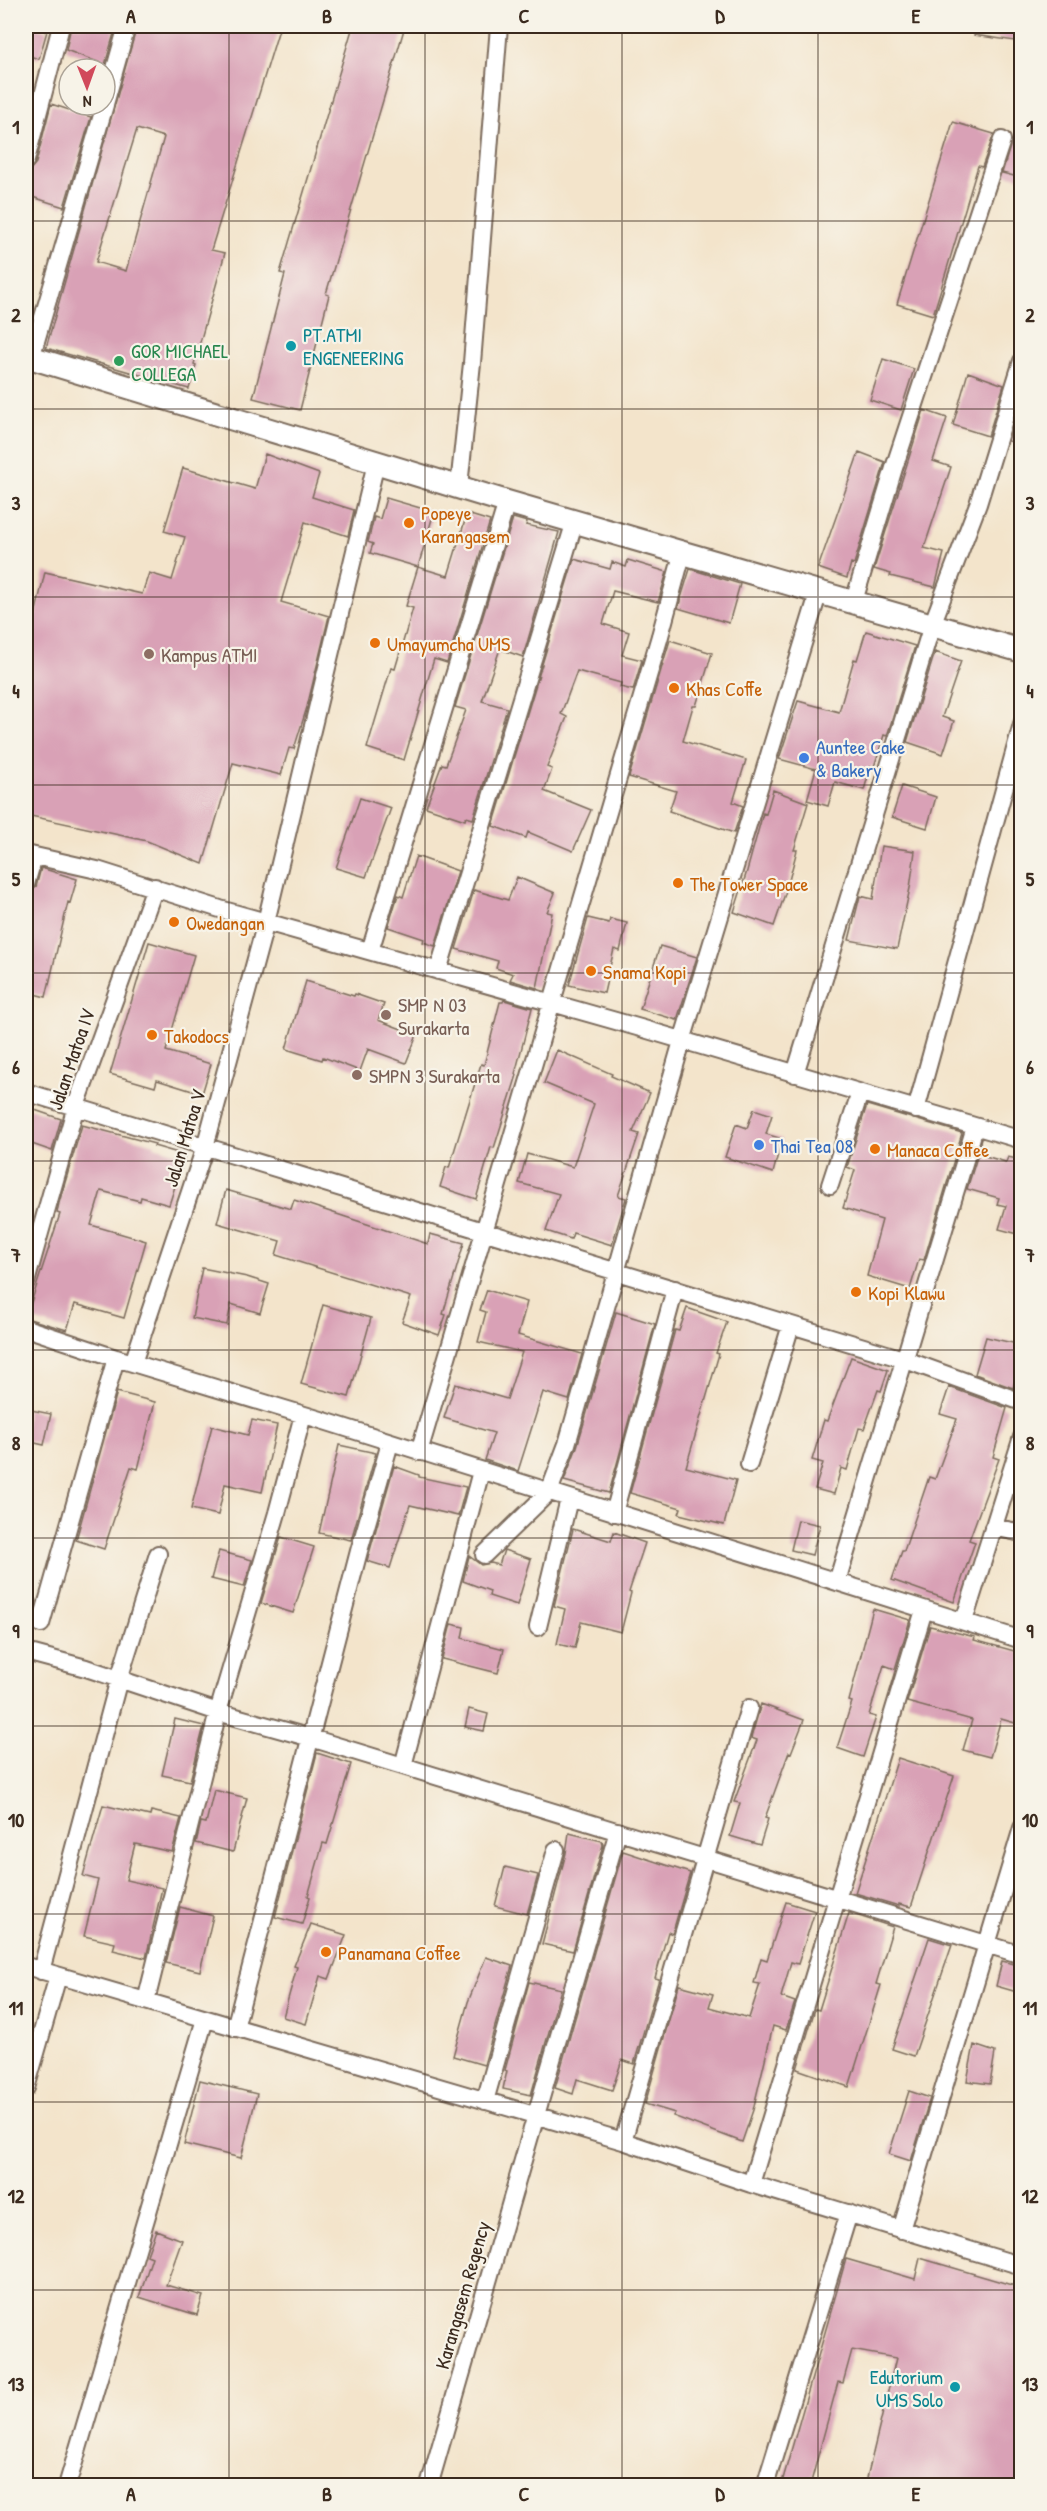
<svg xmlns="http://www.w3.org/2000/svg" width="1047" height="2511" font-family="'Patrick Hand',sans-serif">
<rect width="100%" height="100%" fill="#f7f3e8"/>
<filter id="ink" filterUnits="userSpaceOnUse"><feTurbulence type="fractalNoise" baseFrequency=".0167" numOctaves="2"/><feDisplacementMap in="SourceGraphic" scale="12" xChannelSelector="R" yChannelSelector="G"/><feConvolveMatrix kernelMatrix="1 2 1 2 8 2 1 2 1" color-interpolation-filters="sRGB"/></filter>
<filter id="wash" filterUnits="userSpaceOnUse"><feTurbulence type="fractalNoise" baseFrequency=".008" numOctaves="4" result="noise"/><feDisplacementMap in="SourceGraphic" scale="24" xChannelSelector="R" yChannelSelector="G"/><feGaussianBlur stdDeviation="1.35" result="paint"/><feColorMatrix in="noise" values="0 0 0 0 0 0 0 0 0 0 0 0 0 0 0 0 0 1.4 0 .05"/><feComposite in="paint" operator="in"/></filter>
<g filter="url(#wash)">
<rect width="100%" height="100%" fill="#f3e4cb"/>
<g id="blocks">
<path fill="#d9a1b6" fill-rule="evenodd" d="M26,26L47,31L39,59L26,55Z
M71,26H103L115,30L105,65L66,50Z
M137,26H280L211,250L225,253L194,364L196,365L189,389L46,348ZM137,129L164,137L126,271L96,262Z
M353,26H405L326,294L329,295L300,410L253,398L285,274L280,273Z
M975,26H1022V42L974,35Z
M51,104L91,117L64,207L26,195V183L30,170L36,163Z
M953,122L994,134L982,167L978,166L933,315L897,304Z
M1012,140L1022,142V178L1002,173Z
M883,359L914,369L901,410L870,400Z
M968,372L1004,385L988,436L953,425Z
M1022,398V444L1008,441Z
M924,410L947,418L933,461L951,467L924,548L944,553L935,587L890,576L891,574L874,569Z
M859,452L885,462L854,564L851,563L847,578L818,568Z
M265,454L319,474L312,497L354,510L348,536L305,522L281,602L329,616L307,707L294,749L289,748L281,775L233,763L203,864L147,841L26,815V642L29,627L32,628L45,572L142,594L149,573L172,580L185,537L164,531L183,468L255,489Z
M386,498L434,512L418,567L370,553L373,544L368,542L374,517L380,519Z
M467,514L490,521L447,663L434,659L404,760L367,748L391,668L395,669L413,608L406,606L418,567L448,576Z
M513,518L527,522L526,525L559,532L523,657L500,649L482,701L507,708L473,819L466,817L465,820L426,807L442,764L446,765L466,710L455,707Z
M574,559L610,569L612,562L626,567L628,560L667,572L658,602L613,591L603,624L629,632L622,655L642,660L633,690L620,687L621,683L577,671L561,714L567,717L547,767L552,769L544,791L591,810L573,851L528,832L526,838L493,826Z
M690,569L740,584L729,623L678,608Z
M866,631L915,646L887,736L884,735L874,767L871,766L864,790L835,782L828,806L807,800L816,769L779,759L798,701L839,712L854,659L857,660Z
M670,640L712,653L696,706H693L683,741L746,760L733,802L743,806L734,833L669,811L676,791L629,777Z
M935,652L961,661L942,717L954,721L943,754L907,742Z
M902,786L936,797L927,828L892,817Z
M773,790L808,803L794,850H797L787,888L774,926L734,912L747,871L763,813L766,814Z
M360,798L391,808L366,877L336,868Z
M881,846L915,851L910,888L897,949L849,940L860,896L873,899Z
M416,856L458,871L435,946L423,942L424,939L388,927L398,895L403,897Z
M41,868L77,879L70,903L68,902L46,997L26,992V909L29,894L36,887Z
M517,877L555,893L547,912L552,913L537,988L510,980L513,974L496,968L498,961L456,949L474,890L508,900Z
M588,918L609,923L610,919L627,923L620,951L614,949L604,993L569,985Z
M149,942L194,955L166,1051L211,1064L202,1094L157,1080L155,1087L110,1074Z
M660,946L697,957L677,1020L640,1009Z
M306,981L354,996L355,994L384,1004L378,1020L417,1035L406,1063L368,1049L360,1071L323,1057L322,1060L286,1049Z
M504,1000L532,1008L515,1074L517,1075L494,1148L491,1147L476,1199L440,1187L446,1167L449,1168L481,1064L484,1065L500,1002H503Z
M557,1050L612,1074L611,1076L650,1093L633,1132L639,1134L618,1196L626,1198L612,1245L573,1233L571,1239L546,1231L559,1194L519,1183L527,1154L573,1167L594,1104L544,1083Z
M867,1105L962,1133L924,1260L919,1259L910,1289L867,1276L882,1220L843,1208L855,1170L847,1167Z
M26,1107L61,1119L52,1151L26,1142Z
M754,1109L772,1115L766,1134L782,1139L773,1173L725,1157L736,1124L747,1128Z
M82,1125L155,1144L154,1146L185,1155L169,1205L141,1197L140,1201L101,1191L91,1225L146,1241L124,1318L75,1304L67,1330L26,1318L60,1214L57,1213L59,1203Z
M978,1154L1006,1162L1008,1157L1022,1160V1235L999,1229L1006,1206L997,1204L999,1198L967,1189Z
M226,1190L291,1209L294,1200L428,1244L430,1234L464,1243L443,1314L446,1315L439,1335L402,1322L411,1297L276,1255L280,1241L217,1223Z
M202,1268L247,1277L269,1284L260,1313L231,1304L227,1325L192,1318Z
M487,1290L527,1302L518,1335L582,1354L569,1400L543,1392L518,1471L485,1460L494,1433L444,1418L455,1384L507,1399L522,1352L478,1342L486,1312L480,1310Z
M323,1305L371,1318L349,1397L301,1384Z
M687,1308L727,1322L716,1353L719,1354L686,1467L736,1480L724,1525L679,1514L681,1508L630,1493L675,1330L679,1331Z
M616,1312L655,1324L609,1493L564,1481L577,1447Z
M986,1337L1022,1345V1380L1016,1378L1013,1388L975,1374Z
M851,1357L888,1370L881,1391L878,1390L864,1429L859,1428L847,1470L841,1468L834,1494L815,1489L823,1463L812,1460L824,1420L827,1421Z
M949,1387L1007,1408L993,1457L999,1459L969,1540L975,1542L954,1602L892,1580L902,1551H904L929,1477L935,1479L957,1419L940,1414Z
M117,1392L155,1402L138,1469L131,1467L104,1549L76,1540Z
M26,1409L51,1414L44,1445L26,1441Z
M252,1420L277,1425L262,1492L225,1484L218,1515L191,1509L212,1426L248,1435Z
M339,1445L376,1453L351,1540L319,1533Z
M394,1466L419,1475V1477L466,1487L458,1516L410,1505L390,1568L367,1561Z
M798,1520L820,1525L812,1555L791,1550Z
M573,1529L611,1541L614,1532L645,1543L629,1592L631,1593L621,1632L581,1622L575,1648L557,1644L565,1609L554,1606Z
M281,1537L314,1547L293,1613L261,1603Z
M504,1550L531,1559L517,1605L489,1596L490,1591L463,1581L469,1556L481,1565L491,1563L499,1565Z
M219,1551L252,1560L244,1587L211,1579Z
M873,1609L910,1620L895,1669L884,1665L869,1715L876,1717L863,1757L837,1748L852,1702L849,1701Z
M451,1624L464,1627L462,1638L504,1649L498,1673L442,1659Z
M930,1626L975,1637L974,1640L1022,1653V1725L1001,1719L990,1757L963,1750L972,1720L907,1702Z
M761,1704L804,1720L791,1753L789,1752L765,1818L768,1819L760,1845L730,1836L740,1803L734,1802L757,1740L751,1738Z
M469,1709L488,1714L484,1731L465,1727Z
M175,1719L204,1726L190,1781L162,1775Z
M317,1753L351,1764L327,1844L323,1843L308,1896L310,1897L302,1924L275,1917Z
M898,1758L954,1776L911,1907L899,1904V1906L855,1893Z
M214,1790L247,1798L233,1852L196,1843L201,1822L206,1823Z
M103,1805L150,1816L151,1811L181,1818L172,1852L135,1844L126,1880L162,1888L146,1958L113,1950L115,1943L84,1936L98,1880L83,1876Z
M569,1833L602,1841L603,1845L573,1951L542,1944L566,1853Z
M623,1851L690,1873L674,1928L672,1934L668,1932L655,1978L659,1979L634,2064L622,2060L612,2090L577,2079L573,2094L555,2088Z
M505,1867L538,1875L527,1914L495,1906Z
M786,1902L815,1911L798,1964L791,1962L781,1997L795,2002L786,2030L773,2026L753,2110L742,2142L673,2116L675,2113L645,2104L679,1985L713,1994L709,2007L749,2018L760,1984L754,1983L761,1958L767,1960Z
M180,1907L213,1916L200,1971L166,1963Z
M849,1913L893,1927L876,1984L881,1985L849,2087L797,2069L815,2009L819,2010Z
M311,1924L346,1935L329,1979L320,1976L306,2024L283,2017L297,1967L294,1966Z
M929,1938L952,1945L914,2056L892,2049Z
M486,1957L512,1966L484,2065L453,2056L468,2002Z
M1002,1961L1022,1966L1017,1992L996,1986Z
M529,1982L561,1989L531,2095L503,2089L507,2071L505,2070Z
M974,2045L995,2052L990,2084L967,2081Z
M200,2080L257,2094L241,2158L184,2144Z
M909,2091L930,2098L911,2161L889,2154Z
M156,2230L182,2240L166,2285L203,2296L197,2315L139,2297L152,2257L147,2255Z
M920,2258L1022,2288V2486H865L896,2358L852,2350L843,2383L838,2382L810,2486H781L846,2259L915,2279Z"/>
</g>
</g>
<g filter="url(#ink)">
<use href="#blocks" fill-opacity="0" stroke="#7b6b5b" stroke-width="1.5"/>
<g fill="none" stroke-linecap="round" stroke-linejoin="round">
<defs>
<path id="street" d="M105,104L127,26
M26,160L61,26
M31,358L105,105
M459,486L472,363L499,26
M854,601L894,468L1002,140
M26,854L97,870L220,909L644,1029L1022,1140
M26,884L34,856
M370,951L507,502
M438,971L575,521
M795,1074L932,625L978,504L1022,361
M26,1092L903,1359L1022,1402
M916,1110L1022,724
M830,1185L860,1093
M26,1282L76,1106L155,887
M26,1328L116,1358L321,1420L1022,1640
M133,1363L205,1147L266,922L376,463
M419,1452L660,636L683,551
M749,1464L791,1325
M614,1513L675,1289
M993,1527L1022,1533
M484,1555L549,1492L567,1444L682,1041L819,591
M837,1582L975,1127
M964,1621L1022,1437
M41,1624L116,1358
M538,1627L569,1499
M26,1652L86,1668L218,1712L311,1738L1022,1955
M403,1766L481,1471
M26,1966L623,2141L751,2184L1022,2266
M41,1971L119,1679L158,1554
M146,2001L218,1712L277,1513L303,1415
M235,2028L359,1551L390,1443
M26,2088L58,1976
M485,2101L556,1850
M623,2141L749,1708
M751,2184L924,1610
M901,2230L1022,1828
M67,2486L205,2019
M429,2486L618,1831
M765,2486L849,2213"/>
<path id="secondary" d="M26,356L507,502L1022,651"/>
</defs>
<use href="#street" stroke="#7b6b5b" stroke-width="20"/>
<use href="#secondary" stroke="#7b6b5b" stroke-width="26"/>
<use href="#street" stroke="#fff" stroke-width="16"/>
<use href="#secondary" stroke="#fff" stroke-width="22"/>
</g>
</g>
<path fill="none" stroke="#3b2a1e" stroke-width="1.5" stroke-opacity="0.55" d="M229,26V2486M425,26V2486M622,26V2486M818,26V2486M26,221H1022M26,409H1022M26,597H1022M26,785H1022M26,973H1022M26,1161H1022M26,1350H1022M26,1538H1022M26,1726H1022M26,1914H1022M26,2102H1022M26,2290H1022"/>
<g fill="#0f9aa8" stroke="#f7f3e8" stroke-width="2">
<circle cx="291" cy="346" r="6"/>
<circle cx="955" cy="2387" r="6"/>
</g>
<circle fill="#2e9e5b" stroke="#f7f3e8" stroke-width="2" cx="119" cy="361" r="6"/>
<g fill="#e8710a" stroke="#f7f3e8" stroke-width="2">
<circle cx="409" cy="523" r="6"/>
<circle cx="375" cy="643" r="6"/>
<circle cx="674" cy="688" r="6"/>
<circle cx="678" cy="883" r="6"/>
<circle cx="174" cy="922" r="6"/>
<circle cx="591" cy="971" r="6"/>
<circle cx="152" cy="1035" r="6"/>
<circle cx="875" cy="1149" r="6"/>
<circle cx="856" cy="1292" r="6"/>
<circle cx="326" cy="1952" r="6"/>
</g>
<g fill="#8d6e63" stroke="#f7f3e8" stroke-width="2">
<circle cx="149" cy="654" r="6"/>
<circle cx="386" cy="1015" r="6"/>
<circle cx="357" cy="1075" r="6"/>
</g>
<g fill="#3f7fe0" stroke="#f7f3e8" stroke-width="2">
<circle cx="804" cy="758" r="6"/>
<circle cx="759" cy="1145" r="6"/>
</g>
<g text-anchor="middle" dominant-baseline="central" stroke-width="4.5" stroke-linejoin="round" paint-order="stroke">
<g font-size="20" fill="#0d838f" stroke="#f7f3e8" text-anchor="start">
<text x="303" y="334">PT.ATMI<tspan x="303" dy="23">ENGENEERING</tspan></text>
<text x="943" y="2376" text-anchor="end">Edutorium<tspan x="943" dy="23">UMS Solo</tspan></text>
</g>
<g font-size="20" fill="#27864d" stroke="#f7f3e8" text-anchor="start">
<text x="131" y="350">GOR MICHAEL<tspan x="131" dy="23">COLLEGA</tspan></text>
</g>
<g font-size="20" fill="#c56008" stroke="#f7f3e8" text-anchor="start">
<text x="421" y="512">Popeye<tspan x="421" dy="23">Karangasem</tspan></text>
<text x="387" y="643">Umayumcha UMS</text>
<text x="686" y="688">Khas Coffe</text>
<text x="690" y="883">The Tower Space</text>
<text x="186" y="922">Owedangan</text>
<text x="603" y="971">Snama Kopi</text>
<text x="164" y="1035">Takodocs</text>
<text x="887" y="1149">Manaca Coffee</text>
<text x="868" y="1292">Kopi Klawu</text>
<text x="338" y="1952">Panamana Coffee</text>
</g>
<g font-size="20" fill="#785e54" stroke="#f7f3e8" text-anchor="start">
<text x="161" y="654">Kampus ATMI</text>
<text x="398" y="1004">SMP N 03<tspan x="398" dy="23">Surakarta</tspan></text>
<text x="369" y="1075">SMPN 3 Surakarta</text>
</g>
<g font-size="20" fill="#366cbe" stroke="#f7f3e8" text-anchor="start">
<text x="816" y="746">Auntee Cake<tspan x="816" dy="23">&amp; Bakery</tspan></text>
<text x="771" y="1145">Thai Tea 08</text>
</g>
<g font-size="20" fill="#3b2a1e" stroke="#f7f3e8">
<text transform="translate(71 1059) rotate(-71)">Jalan Matoa IV</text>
<text transform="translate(184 1138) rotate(-73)">Jalan Matoa V</text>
<text transform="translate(462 2295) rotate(-74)">Karangasem Regency</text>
</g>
</g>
<rect width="1047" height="2511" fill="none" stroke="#f7f3e8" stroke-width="66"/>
<g transform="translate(87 87) rotate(179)"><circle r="28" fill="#f7f3e8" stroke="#aca397" stroke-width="1.5"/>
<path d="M0-4.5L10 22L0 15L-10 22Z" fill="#d1495b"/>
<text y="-9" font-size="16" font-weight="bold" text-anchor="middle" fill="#3b2a1e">N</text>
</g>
<rect x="33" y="33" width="981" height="2445" fill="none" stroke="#3b2a1e" stroke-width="2"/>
<g font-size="20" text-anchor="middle" font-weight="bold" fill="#3b2a1e">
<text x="131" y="23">A</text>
<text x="327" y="23">B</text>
<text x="524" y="23">C</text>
<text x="720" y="23">D</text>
<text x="916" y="23">E</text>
<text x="16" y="134">1</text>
<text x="1030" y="134">1</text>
<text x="16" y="322">2</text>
<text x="1030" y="322">2</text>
<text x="16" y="510">3</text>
<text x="1030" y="510">3</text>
<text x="16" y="698">4</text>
<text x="1030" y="698">4</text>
<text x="16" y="886">5</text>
<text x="1030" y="886">5</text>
<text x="16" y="1074">6</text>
<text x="1030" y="1074">6</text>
<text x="16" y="1262">7</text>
<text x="1030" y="1262">7</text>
<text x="16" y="1450">8</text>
<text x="1030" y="1450">8</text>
<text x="16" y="1638">9</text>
<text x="1030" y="1638">9</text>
<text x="16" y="1827">10</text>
<text x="1030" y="1827">10</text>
<text x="16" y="2015">11</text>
<text x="1030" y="2015">11</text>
<text x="16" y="2203">12</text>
<text x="1030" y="2203">12</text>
<text x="16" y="2391">13</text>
<text x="1030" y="2391">13</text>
<text x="131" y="2501">A</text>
<text x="327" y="2501">B</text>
<text x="524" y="2501">C</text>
<text x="720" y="2501">D</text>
<text x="916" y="2501">E</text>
</g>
</svg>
